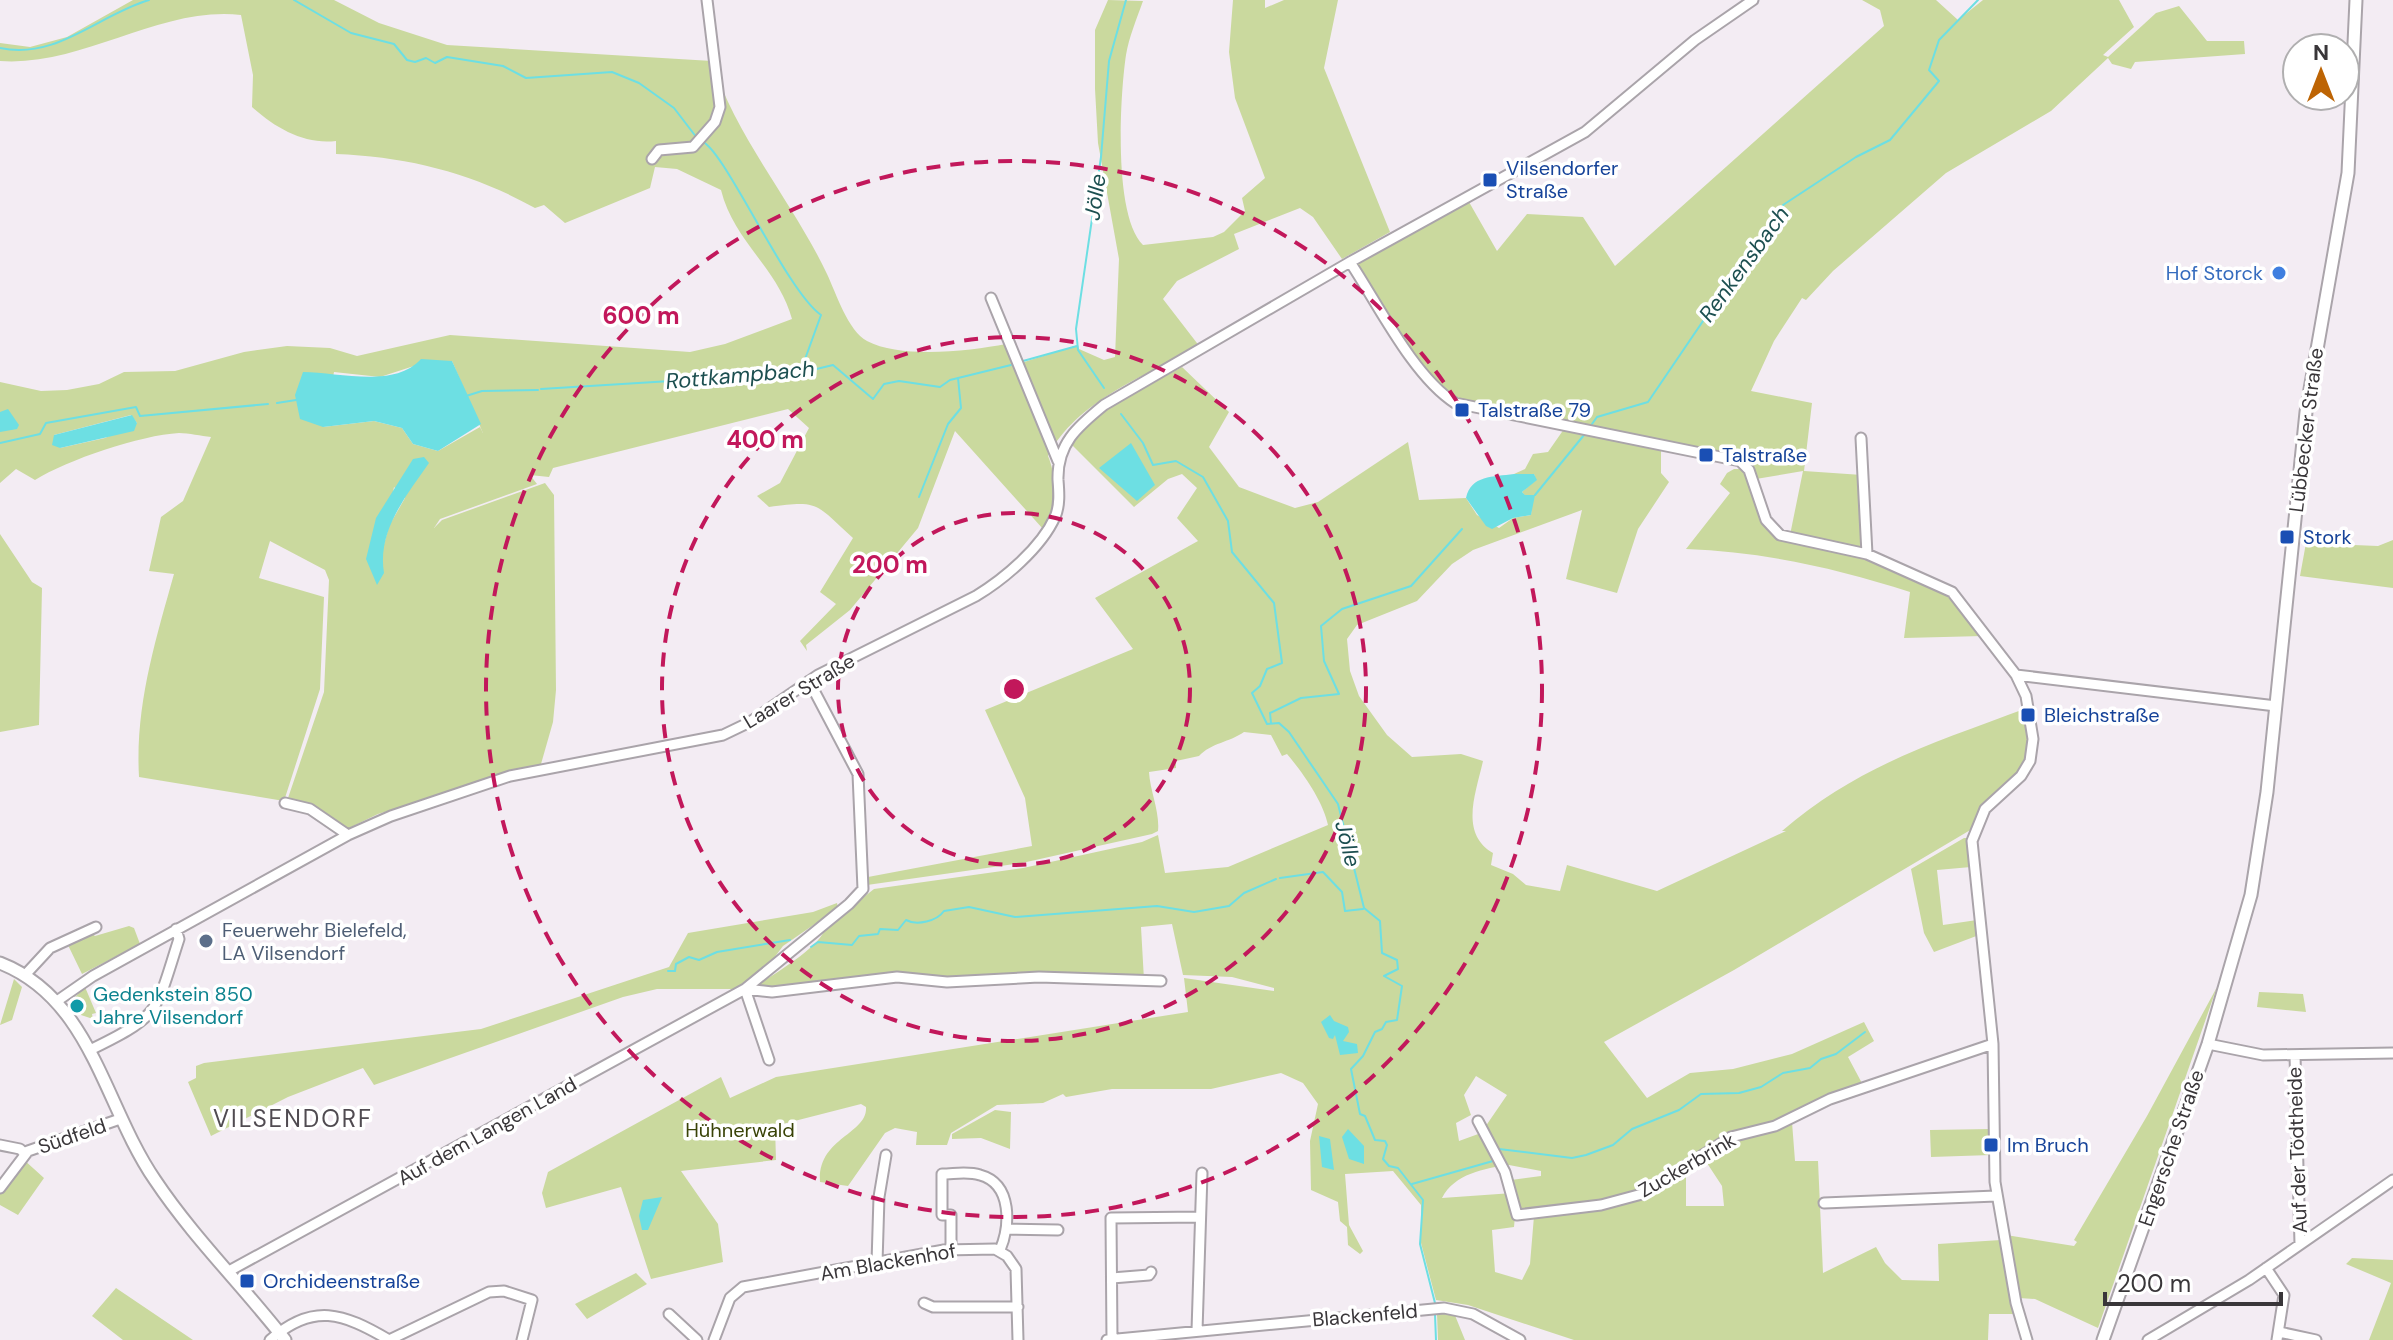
<svg xmlns="http://www.w3.org/2000/svg" width="2393" height="1340" font-family="'DM Sans',sans-serif">
<rect width="100%" height="100%" fill="#f3ecf3"/>
<path fill="#cad99e" fill-rule="evenodd" d="M133,0H334L379,23L447,45L712,61C735,136 793,202 827,274C836,293 848,331 867,341C901,359 970,351 1006,344L1021,363L1078,345L1079,349L1104,360L1115,357L1119,259L1098,143L1095,89V30L1108,0L1143,1C1137,18 1129,37 1126,55C1120,95 1113,216 1143,245L1213,237L1224,232L1245,211L1242,198L1265,178L1235,98L1229,52L1233,0H1265V8L1284,0H1338L1324,68L1390,232L1342,259L1313,217L1300,208L1234,234L1239,249L1177,281L1163,299L1200,347C1148,374 1076,401 1048,456C1057,477 1057,509 1043,529L955,431L918,528L850,610L806,645L807,651L800,641L836,604L820,592L853,538C815,504 821,500 769,507L757,496L780,483L809,428L788,409L553,468L549,477L530,475L537,484L440,519L434,528L442,520L545,483L554,495L556,690L553,722L541,764L378,814L347,829L311,807L287,801L324,692L329,580L325,570L270,541L259,578L324,597L320,689L284,801L139,777C135,706 155,642 174,574L149,571L161,517L183,501L211,437C201,436 189,433 179,433C141,435 67,460 35,480L16,469L0,483V382L41,391L67,390L99,384L124,372L175,371L244,352L287,346L330,348L357,356L450,335L690,352L725,344L792,319C778,268 734,242 721,190L677,169L655,167L650,188L565,223L544,205L535,208C472,173 409,157 336,154V141C305,145 275,128 252,107L253,75L241,15C159,6 83,67 0,61V43L30,47L67,37ZM452,361L483,433L480,427L438,451L413,444L402,428L374,421L323,427L334,372L380,377L414,366ZM131,415L137,423L105,438L60,448L54,435ZM394,487L405,498L389,526L381,555Z
M1862,0H1936L1958,20L1983,0H2119L2134,27L2103,55L2108,57L2156,13L2179,6L2207,41H2244L2245,54L2135,62L2131,69L2112,64L2108,58L2051,111L1946,173L1833,271L1806,300L1802,298L1774,341L1751,391L1812,403L1804,471L1862,475V548L1790,535L1803,471L1756,479L1746,453L1740,456C1690,447 1471,415 1443,389C1407,357 1382,305 1356,265L1469,202L1497,251L1527,214L1583,217L1615,266L1884,26L1880,10Z
M1182,367L1229,412L1209,447L1239,487L1295,508L1318,502L1408,442L1419,500L1466,498L1477,515L1499,528L1513,518L1531,515L1532,504L1522,492L1536,480L1534,474H1514L1525,469L1533,454L1548,452L1564,429L1661,448V473L1669,482L1638,529L1617,593L1566,579L1582,510L1473,550L1452,564L1417,601L1357,625L1347,639L1350,671L1359,696L1387,735L1412,757L1461,754L1483,761C1476,793 1459,833 1493,853L1491,865L1513,874L1526,885L1560,891L1567,865L1657,891L1786,831H1782C1859,765 1934,743 2027,708C2028,720 2032,734 2030,746C2024,783 1983,795 1972,829L1734,970L1604,1042L1647,1098L1690,1073L1733,1069L1792,1054L1864,1022L1874,1041L1848,1057L1864,1087L1792,1122L1795,1161H1818L1823,1273L1876,1247L1885,1263L1902,1280L1939,1281L1938,1244L2001,1240L2015,1314H1989L1988,1340H1574L1468,1305L1436,1300L1421,1243V1205L1393,1171L1345,1174L1349,1225L1363,1251L1360,1254L1348,1245L1347,1227L1340,1221L1338,1202L1311,1190L1310,1141L1318,1104L1303,1083L1281,1073L1211,1089H1112L1066,1097L1063,1094L1043,1103L997,1105L951,1133L947,1145H916L917,1132L895,1128L885,1133L848,1186L820,1182C817,1138 868,1134 866,1107L861,1104L775,1126L776,1160L681,1171L718,1224L723,1262L651,1279L621,1187L546,1208L542,1193L548,1172L721,1077L730,1098L776,1077L1188,1012L1184,978L1274,991V988L1232,977L1183,975L1172,924L1141,927L1144,980L963,981L897,976L754,988C773,974 820,948 826,927L874,889L1023,868L1142,842L1158,835L1165,873L1228,867L1328,825C1323,801 1303,773 1287,754L1282,756L1271,735L1244,732C1230,742 1211,743 1199,756L1176,761V768L1149,772C1150,791 1160,812 1158,831L1152,834L1022,863L867,885L868,877L1032,846L1025,798L985,710L1133,649L1095,598L1198,541L1177,518L1197,488L1182,474L1168,479L1134,507L1069,442L1099,413ZM1476,1076L1507,1095L1481,1133L1459,1141L1456,1123L1471,1115L1464,1095ZM1703,1157L1722,1186L1724,1206H1686V1168ZM1509,1165L1541,1171V1176L1511,1180L1513,1193L1442,1198C1454,1174 1485,1168 1509,1165ZM1515,1216H1534L1530,1264L1522,1280L1495,1272L1492,1230L1514,1227Z
M1734,469H1743L1774,534L1790,542L1870,560L1933,585L1950,596L1983,636L1904,638L1910,592C1836,568 1764,552 1686,549L1730,493L1720,484L1727,473Z
M0,534L32,582L42,588L39,725L0,732Z
M2393,540V588L2300,576L2306,543L2378,546Z
M1964,838H1969L1971,867L1937,870L1943,925L1977,920L1979,935L1934,952L1924,933L1911,869Z
M837,903L838,908L783,946L768,966L741,989H657L623,997L374,1085L363,1068L288,1097L211,1136L188,1082L196,1078V1066L204,1063L481,1029L669,967L688,933L813,912Z
M129,926L134,928L140,944L82,974L67,943L89,931L95,936Z
M14,979L22,987L12,1020L0,1025Z
M85,987L96,1013L92,1014L93,1019L78,1014L71,1007L73,999Z
M2217,987L2098,1328L2035,1299L2019,1298L2006,1235L2074,1246L2077,1242L2074,1240L2147,1116Z
M2259,992L2303,994L2306,1012L2257,1007Z
M995,1110L1011,1112L1010,1149L981,1138L952,1139V1134Z
M1991,1129V1155L1931,1157L1930,1130Z
M23,1159L44,1178L18,1215L0,1205V1193Z
M2352,1258L2393,1260V1340H2369L2391,1283L2346,1264Z
M636,1273L647,1284L587,1319L575,1304Z
M116,1288L193,1340H123L92,1316Z
M1454,1313L1465,1340H1438L1437,1314Z"/>
<path fill="#6ddfe3" d="M421,359L452,361L481,424L438,451L413,444L402,428L374,421L323,427L300,419L295,395L303,372C338,372 394,389 421,359Z
M8,409L19,425L17,429L0,432V412Z
M132,415L137,423L134,431L60,448L52,445L54,435Z
M1131,443L1155,485L1137,501L1099,468Z
M424,457L429,463C406,496 377,531 384,573L377,585L366,559L376,518L413,459Z
M1514,474H1534L1537,480L1522,492L1525,495H1535L1531,515L1513,518L1492,529L1486,526L1466,498C1471,475 1493,477 1514,474Z
M1330,1015L1334,1021L1348,1027L1349,1032L1343,1041L1357,1044L1358,1053L1340,1055L1335,1035L1333,1039L1329,1038L1321,1022Z
M1348,1129L1364,1146V1164L1349,1159L1342,1137Z
M1319,1136L1330,1139L1334,1170L1322,1167Z
M662,1197L648,1230H642L639,1216L643,1200Z"/>
<g fill="none" stroke-linecap="round" stroke-linejoin="round">
<path stroke="#6ddfe3" stroke-width="2" d="M294,0L351,33L394,44L407,60L415,62L426,58L435,63L447,57L503,66L526,78L612,72L639,83L674,108L697,138
M0,48C57,60 98,15 149,0
M701,141C723,146 786,291 821,315L800,373
M1023,361L1077,346
M1104,388L1078,350L1076,329L1101,157L1109,61L1126,0
M541,389L800,373L833,365L873,399L884,384L899,381L940,387L950,380L1011,365
M466,396L482,391L538,390
M277,403L296,400
M1121,414L1143,443L1153,465L1176,461L1203,477L1228,521L1232,552L1274,603L1282,663L1267,669L1260,686L1252,693L1267,724L1279,723L1289,732L1338,804L1364,908L1380,921L1382,953L1397,960L1398,969L1384,976L1402,986L1397,1020L1386,1022L1382,1029L1375,1032L1363,1056L1351,1069L1360,1114L1365,1116L1375,1140L1385,1141L1387,1145L1383,1159L1389,1166L1398,1168L1423,1200L1420,1244L1435,1303
M1592,424L1597,417L1648,402L1758,240L1781,215L1783,205L1856,157L1890,140L1939,81L1929,70L1939,40L1978,0
M0,443L40,434L46,423L136,407L140,416L268,404
M1535,495L1584,435
M919,497L948,424L961,408L958,378
M1271,723L1270,713L1301,698L1339,694L1324,661L1321,626L1342,609L1411,586L1462,529
M1280,878L1323,872L1342,892L1345,911L1363,909
M811,947L818,942L852,945L859,936L878,934L880,929L898,930L906,920C917,926 937,921 944,911L969,907L1015,917L1157,906L1194,912L1229,906L1244,893L1276,879
M668,971H675L676,964L689,957L699,960L717,952L790,940
M1499,1149L1572,1158L1586,1155L1613,1145L1632,1129L1679,1110L1701,1094L1739,1093L1761,1087L1783,1073L1810,1068L1821,1059L1836,1054L1865,1032
M1412,1184L1493,1161
M1435,1315L1436,1340"/>
<defs>
<path id="minor" d="M652,159L659,150L693,147L715,122L720,107L707,0
M1350,262C1378,304 1413,376 1455,403L1740,461L1749,470L1766,520L1780,535L1867,554L1952,592L2016,675L2026,696L2033,739L2030,761L2021,776L1985,809L1972,841L1993,1044L1995,1182L2016,1303L2027,1340
M991,298L1058,461
M1861,438L1867,554
M2016,675L2276,706
M285,803L310,809L348,835
M25,975L50,948L96,927
M745,989L772,992L897,977L947,982L1039,977L1161,981
M745,989L769,1060
M57,1001L93,976L348,835L391,816L510,776L723,735L750,722L818,675L976,596C1004,579 1041,548 1055,517C1060,506 1059,492 1058,480C1057,444 1077,427 1104,405L1350,262L1585,132L1695,40L1753,0
M2208,1044L2263,1055L2393,1053
M90,1050C162,1015 155,1013 179,939L176,929
M2295,1055L2300,1244
M1478,1121L1505,1172L1517,1215L1601,1205L1642,1194L1731,1137L1775,1126L1830,1099L1993,1044
M0,1145L20,1149L24,1153
M0,1188L28,1151L120,1119
M1824,1203L1996,1196
M1008,1229L1058,1230
M951,1249V1215H942V1174C954,1174 968,1171 980,1175C1013,1184 1010,1227 1000,1250
M877,1263L879,1197L886,1155
M2266,1268L2284,1295L2277,1340
M229,1271L745,989L849,904L863,889L858,774L809,681
M1112,1278L1149,1275L1151,1272
M924,1303L933,1307H1018
M669,1314L697,1340
M1197,1331L1202,1173
M2279,1332L2316,1340
M1112,1339L1111,1218L1200,1217
M270,1340C313,1302 343,1313 389,1340
M389,1340L489,1292L504,1291L532,1300L522,1340
M714,1340L730,1298L743,1287L944,1250L995,1249L1007,1256L1016,1269L1018,1340
M1107,1340L1444,1308L1473,1314L1520,1340
M2148,1340L2249,1280L2393,1180"/>
<path id="major" d="M0,963C92,999 104,1106 155,1180C193,1237 243,1286 285,1340
M2103,1340L2208,1044L2251,895L2267,792L2306,412L2348,173L2356,0"/>
</defs>
<use href="#minor" stroke="#aaa4aa" stroke-width="13"/>
<use href="#major" stroke="#aaa4aa" stroke-width="15"/>
<use href="#minor" stroke="#fff" stroke-width="9"/>
<use href="#major" stroke="#fff" stroke-width="11"/>
</g>
<g fill="none" stroke="#c2185b" stroke-width="4" stroke-dasharray="14 10">
<circle cx="1014" cy="689" r="176"/>
<circle cx="1014" cy="689" r="352"/>
<circle cx="1014" cy="689" r="528"/>
</g>
<g fill="#1a4fb4" stroke="#fff" stroke-width="3">
<rect x="1482" y="172" width="16" height="16" rx="4"/>
<rect x="1454" y="402" width="16" height="16" rx="4"/>
<rect x="1698" y="447" width="16" height="16" rx="4"/>
<rect x="2279" y="529" width="16" height="16" rx="4"/>
<rect x="2020" y="707" width="16" height="16" rx="4"/>
<rect x="1983" y="1137" width="16" height="16" rx="4"/>
<rect x="239" y="1273" width="16" height="16" rx="4"/>
</g>
<circle fill="#3f7fe0" stroke="#fff" stroke-width="3" cx="2279" cy="273" r="8"/>
<circle fill="#5c6f8a" stroke="#fff" stroke-width="3" cx="206" cy="941" r="8"/>
<circle fill="#0f9aa8" stroke="#fff" stroke-width="3" cx="77" cy="1006" r="8"/>
<g text-anchor="middle" dominant-baseline="central" stroke-width="7" stroke-linejoin="round" paint-order="stroke">
<g font-size="20" fill="#164399" stroke="#fff" text-anchor="start">
<text x="1506" y="168">Vilsendorfer<tspan x="1506" dy="23">Straße</tspan></text>
<text x="1478" y="410">Talstraße 79</text>
<text x="1722" y="455">Talstraße</text>
<text x="2303" y="537">Stork</text>
<text x="2044" y="715">Bleichstraße</text>
<text x="2007" y="1145">Im Bruch</text>
<text x="263" y="1281">Orchideenstraße</text>
</g>
<g font-size="20" fill="#366cbe" stroke="#fff" text-anchor="end">
<text x="2263" y="273">Hof Storck</text>
</g>
<g font-size="20" fill="#393639" stroke="#fff">
<text transform="translate(2306 430) rotate(-83)">Lübbecker Straße</text>
<text transform="translate(799 691) rotate(-31)">Laarer Straße</text>
<text transform="translate(487 1131) rotate(-29)">Auf dem Langen Land</text>
<text transform="translate(72 1136) rotate(-19)">Südfeld</text>
<text transform="translate(2171 1148) rotate(-71)">Engersche Straße</text>
<text transform="translate(2297 1150) rotate(-92)">Auf der Tödtheide</text>
<text transform="translate(1687 1165) rotate(-30)">Zuckerbrink</text>
<text transform="translate(888 1262) rotate(-10)">Am Blackenhof</text>
<text transform="translate(1365 1315) rotate(-5)">Blackenfeld</text>
</g>
<g font-size="20" fill="#4e5e75" stroke="#fff" text-anchor="start">
<text x="222" y="930">Feuerwehr Bielefeld,<tspan x="222" dy="23">LA Vilsendorf</tspan></text>
</g>
<g font-size="20" fill="#0d838f" stroke="#fff" text-anchor="start">
<text x="93" y="994">Gedenkstein 850<tspan x="93" dy="23">Jahre Vilsendorf</tspan></text>
</g>
<g font-size="20" fill="#394307" stroke="#fff">
<text x="740" y="1130">Hühnerwald</text>
</g>
<g font-size="22" font-style="italic" fill="#1c4f50" stroke="#fff">
<text transform="translate(1095 197) rotate(-82)">Jölle</text>
<text transform="translate(1744 264) rotate(-54)">Renkensbach</text>
<text transform="translate(740 375) rotate(-5)">Rottkampbach</text>
<text transform="translate(1348 844) rotate(76)">Jölle</text>
</g>
<g font-size="24" letter-spacing="2" fill="#504b51" stroke="#fff">
<text x="293" y="1118">VILSENDORF</text>
</g>
</g>
<circle cx="1014" cy="689" r="12" fill="#c2185b" stroke="#fff" stroke-width="4"/>
<g font-size="24" text-anchor="middle" font-weight="bold" fill="#c2185b" stroke="#fff" stroke-width="7" stroke-linejoin="round" paint-order="stroke">
<text x="641" y="324">600 m</text>
<text x="765" y="448">400 m</text>
<text x="890" y="573">200 m</text>
</g>
<g transform="translate(2321 72)"><circle r="38" fill="#ffffff" stroke="#b0afb0" stroke-width="2"/>
<path d="M0-6L14 30L0 20L-14 30Z" fill="#bd6404"/>
<text y="-12" font-size="22" font-weight="bold" text-anchor="middle" fill="#393639">N</text>
</g>
<path d="M2105 1292v12h176v-12" fill="none" stroke="#393639" stroke-width="4"/>
<text x="2117" y="1292" font-size="24" fill="#393639" stroke="#ffffff" stroke-width="6" paint-order="stroke">200 m</text>
</svg>
